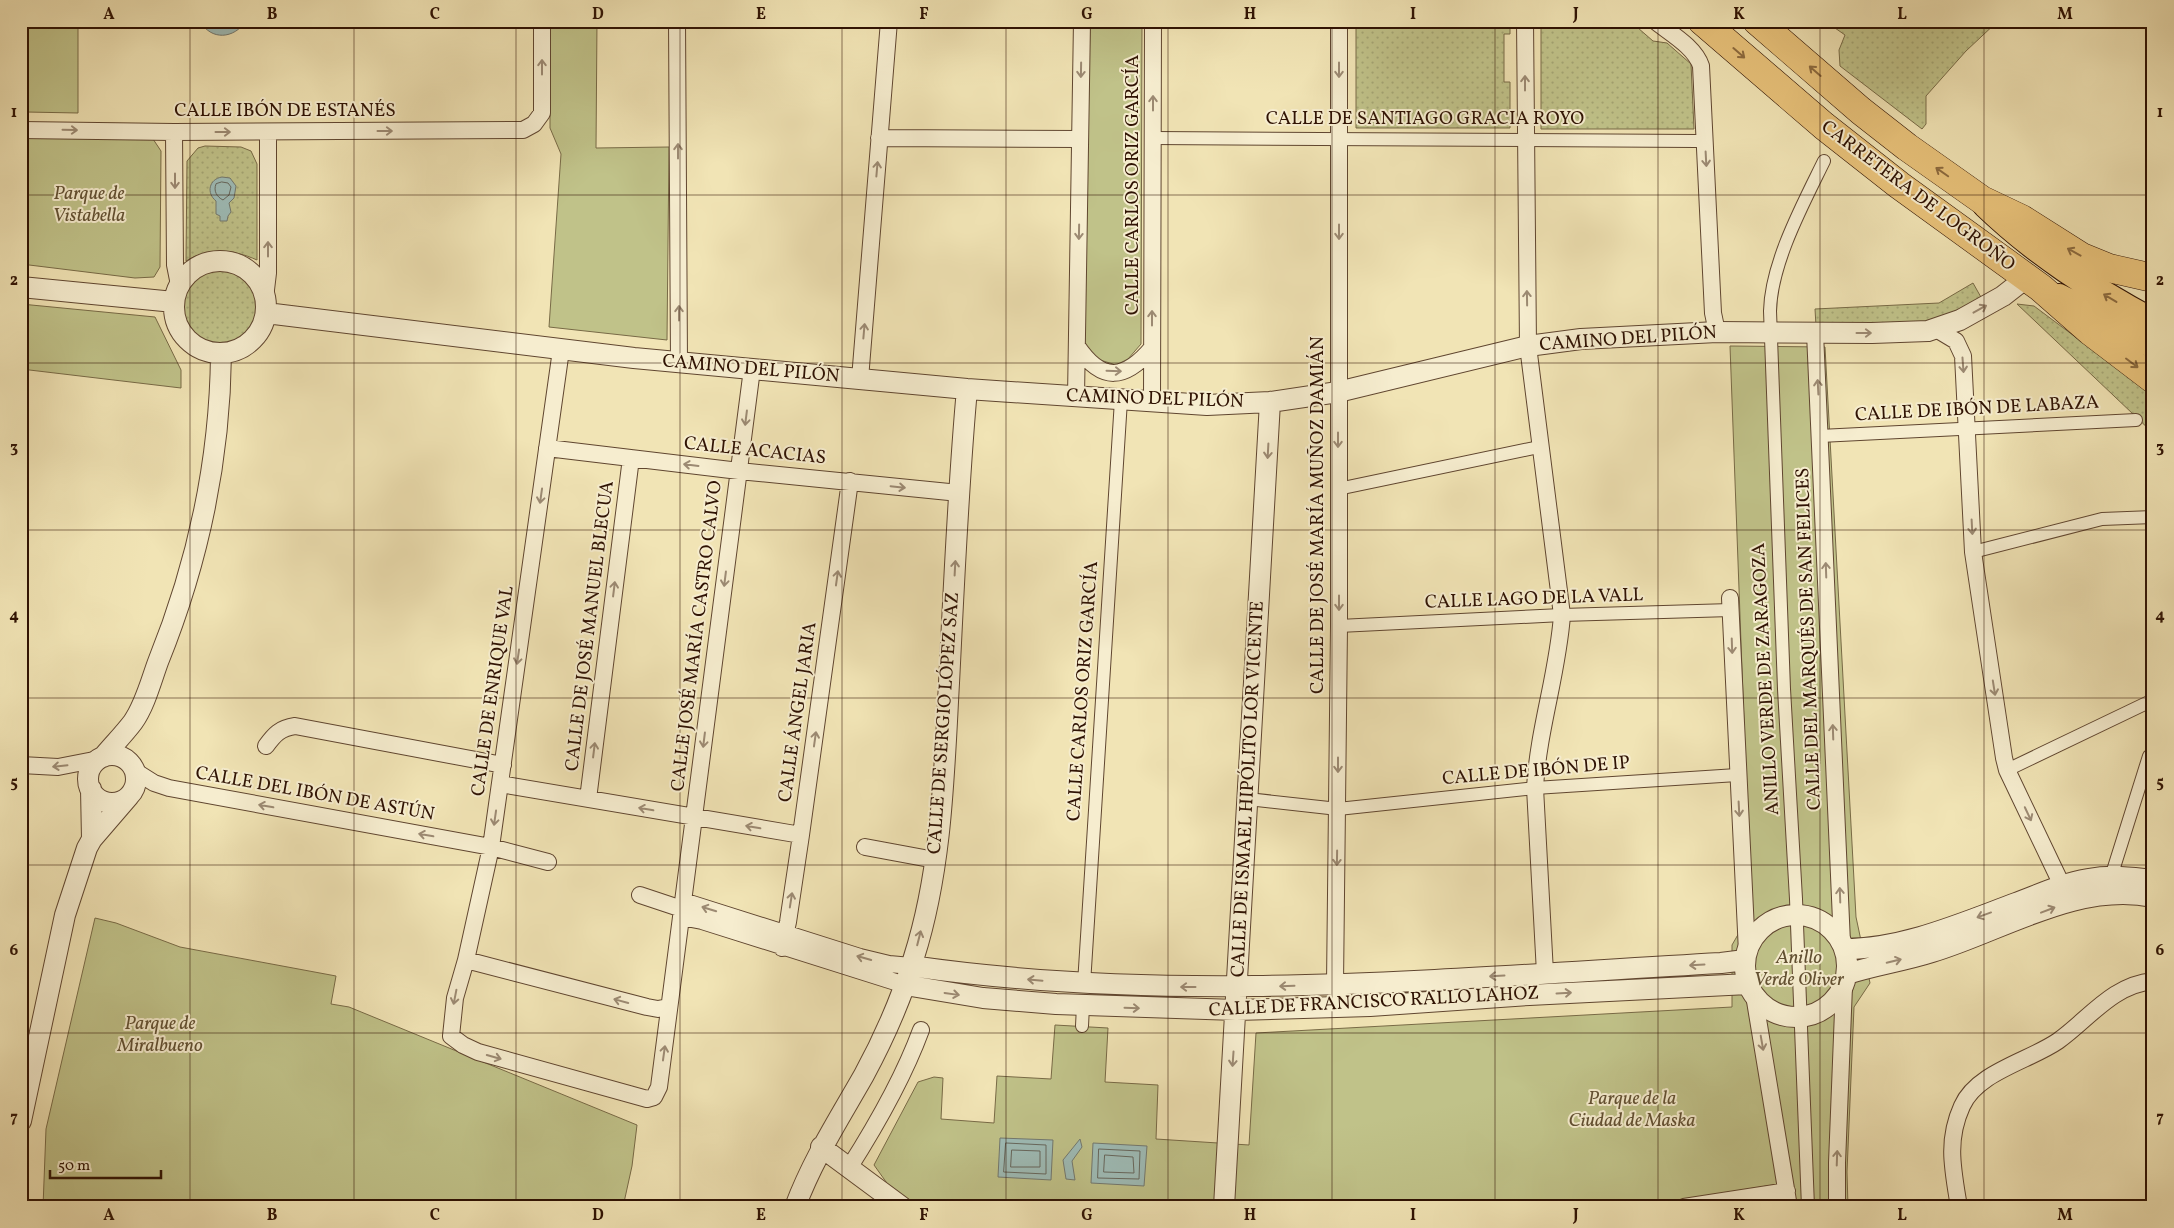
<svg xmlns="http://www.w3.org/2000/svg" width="2174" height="1228" font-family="Vollkorn,serif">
<defs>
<pattern id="grass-dots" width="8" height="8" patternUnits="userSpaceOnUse" patternTransform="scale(1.25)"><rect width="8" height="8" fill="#c0c289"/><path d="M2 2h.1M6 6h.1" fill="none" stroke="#a5a675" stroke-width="1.8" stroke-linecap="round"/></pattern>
</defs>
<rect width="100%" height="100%" fill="#f1e4b5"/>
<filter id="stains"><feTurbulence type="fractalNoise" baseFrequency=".004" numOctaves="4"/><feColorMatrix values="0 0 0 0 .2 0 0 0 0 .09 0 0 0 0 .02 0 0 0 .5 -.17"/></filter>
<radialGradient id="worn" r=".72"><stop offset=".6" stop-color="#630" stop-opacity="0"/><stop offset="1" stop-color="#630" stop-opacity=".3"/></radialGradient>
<path fill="url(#grass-dots)" stroke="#786a46" d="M1356,21H1510V34H1504V82H1510V128H1356Z
M1541,21H1630L1653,41L1667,43L1691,64L1694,129H1541Z
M1825,21H1998L1966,51L1926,96V124L1922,129L1840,66L1839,50L1845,35Z
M205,146L241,147L251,151L257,164V260C232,249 210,247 186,261L187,161L198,148Z
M182 309a38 38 0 1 1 76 0a38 38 0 1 1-76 0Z
M1973,283L1982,299L1945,322L1816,326L1815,309L1939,303Z
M2017,304L2034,306L2153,395V433Z"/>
<path fill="#c0c289" stroke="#786a46" d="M21,21H78V113L26,112L27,66H21Z
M550,21H597L596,148L669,147L667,340L549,327L561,154L550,128Z
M1090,21H1142L1141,344L1128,359L1116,365L1097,359L1084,345Z
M21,137L153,139L161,151L160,267L154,277L135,278L21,264Z
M21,304L155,317L181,370V388L21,369Z
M1730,346L1825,347L1856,917L1870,983L1854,1007L1847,1172L1848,1207H1775L1773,1185L1635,1207H904L874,1165L918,1082L934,1077L943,1078L941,1119L994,1123L997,1076L1051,1079L1055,1025L1108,1028L1105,1082L1158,1085L1156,1139L1249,1145L1256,1033L1732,1007V945L1751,912Z
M95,918L116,923L180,947L336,976L331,1004L349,1007L637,1125L632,1166L623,1207H43L46,1129Z"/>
<path fill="#9ebcb7" stroke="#72786f" d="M200,21H246C234,39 211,41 200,21Z
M222,177L230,178L236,186L234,198L229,203L231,212L228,216L227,221H220V216L216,214V201C206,193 209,179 222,177Z
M1000,1138L1053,1140L1051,1180L998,1177Z
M1080,1139L1082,1147L1072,1161L1075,1180L1066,1179L1063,1160Z
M1093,1143L1147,1146L1144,1186L1091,1183Z"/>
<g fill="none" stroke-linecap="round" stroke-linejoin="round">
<path stroke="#66675d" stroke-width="1" d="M222,182L228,183L231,187L229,195L223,200C217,197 213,191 216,184Z
M1006,1143L1046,1145V1174L1004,1172Z
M1099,1149L1140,1151L1139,1179L1098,1178Z
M1012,1150L1040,1151V1167H1011Z
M1105,1155L1133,1157L1134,1173L1104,1172Z"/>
<defs>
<path id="pedestrian" d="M1153,138L1697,141
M1820,436L2136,420
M1338,489L1539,447
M1973,552L2102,519L2153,517
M1339,626L1562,615L1731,610
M2007,770L2153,700
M1248,799L1338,809L1535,788L1737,775
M2111,877L2149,756
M1084,984L1121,400
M1082,1026L1083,1006
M1808,1207L1796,899L1784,689L1770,311C1771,263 1803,204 1824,161"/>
<path id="minor" d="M677,21L679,362
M1339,21V626L1335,984L1344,1007
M1525,21L1528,346L1562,615C1558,673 1538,730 1535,788L1545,973
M1655,21C1670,33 1695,47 1701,66L1713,313L1717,332
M21,130L174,132L523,130L534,124L542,113V21
M174,132L175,265L179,285
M879,138L1080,139
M265,298L268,273V132
M1936,329L1956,341L1963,356L1973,552L2004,758L2007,770L2059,879L2062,885L2070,892
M1815,333L1842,943
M1077,346C1102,383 1125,380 1152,348
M561,350L491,847L466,960L455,998L451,1036L463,1045L478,1052L647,1099L654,1097L659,1087L752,369
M860,379L889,21
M1076,397L1082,21
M1152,402L1153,21
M547,448L739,471L959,493
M1730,598L1747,952
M266,746C274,735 280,728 295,726L503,765
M21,765L58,767L99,759
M135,771L154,783L169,788L491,847L548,862
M500,784L801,835
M588,799L631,458
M865,847L935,860
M640,895L682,909
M683,901L860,957L889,964L911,966
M681,917L702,921L905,985
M782,948L788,922L801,835L850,481
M466,960L647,1007L658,1009L668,1007
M1754,995L1789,1207
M849,1168C877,1124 903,1079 921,1030
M1684,1207L1787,1191
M1837,1207V1163L1844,986
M1959,1207C1953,1170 1946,1141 1962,1106C1977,1072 2029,1061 2058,1041C2089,1019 2112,985 2153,981"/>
<path id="tertiary" d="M174 307a46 46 0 1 1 92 0a46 46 0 1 1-92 0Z
M21,287L174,302
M266,313L634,358L967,389L1207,405L1270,402L1338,392L1528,346L1581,339L1717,332L1872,333L1928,331L1960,320L2003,296L2026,278
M88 779a24 24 0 1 1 48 0a24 24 0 1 1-48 0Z
M103,757C113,745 124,734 133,722C145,705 151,681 158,662C198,563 220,461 221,354
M91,789L92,839
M1745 966a51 51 0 1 1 102 0a51 51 0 1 1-102 0Z
M1844,949C1903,949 1962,923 2016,903C2040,894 2063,883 2088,879C2110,875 2131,877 2153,880
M911,966C1180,1005 1451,978 1721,963L1745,960
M1847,974C1875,965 1904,961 1932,952C2002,931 2078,881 2153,897
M905,985L983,998L1056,1004L1236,1010L1370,1006L1529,995L1748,984
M21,1121L65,915L87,848L92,839L129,796
M821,1147L902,1207
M795,1207C813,1159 839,1119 864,1075C884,1038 902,997 914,957C942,869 944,774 949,683C954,585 958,487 967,389
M1224,1207L1270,402"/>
<path id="primary" d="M1986,205C2036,253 2092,289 2153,322
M2059,297L2153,345"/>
<path id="trunk" d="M1702,21L1824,126L1899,185L2041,288L2090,331L2153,379
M1757,21L1861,111L1907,147L1982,200L2022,219L2082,257L2109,268L2153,278"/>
</defs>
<use href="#pedestrian" stroke="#604630" stroke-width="14"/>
<use href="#minor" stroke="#604630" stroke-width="18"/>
<use href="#tertiary" stroke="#604630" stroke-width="22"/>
<use href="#primary" stroke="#2f1203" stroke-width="28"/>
<use href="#trunk" stroke="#2f1203" stroke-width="29"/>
<use href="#pedestrian" stroke="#f6edcf" stroke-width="12"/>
<use href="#minor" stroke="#f6edcf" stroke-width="16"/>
<use href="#tertiary" stroke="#f6edcf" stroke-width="20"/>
<use href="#primary" stroke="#e8c27a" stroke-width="26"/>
<use href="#trunk" stroke="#e8c27a" stroke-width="28"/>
</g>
<defs><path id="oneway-shaft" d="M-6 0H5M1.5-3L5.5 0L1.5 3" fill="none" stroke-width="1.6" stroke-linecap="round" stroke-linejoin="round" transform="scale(1.25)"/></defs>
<g stroke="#8c6a3e">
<use href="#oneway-shaft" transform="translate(1739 53) rotate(41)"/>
<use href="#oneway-shaft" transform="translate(1815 71) rotate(-139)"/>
<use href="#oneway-shaft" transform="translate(1942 172) rotate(-145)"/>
<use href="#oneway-shaft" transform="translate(2074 252) rotate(-151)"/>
<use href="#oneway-shaft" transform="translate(2110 298) rotate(-149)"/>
<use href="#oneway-shaft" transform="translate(2132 363) rotate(37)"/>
</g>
<g stroke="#9c8a73">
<use href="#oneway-shaft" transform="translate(542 67) rotate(-90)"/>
<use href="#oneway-shaft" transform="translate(1081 70) rotate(91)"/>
<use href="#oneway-shaft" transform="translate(1339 70) rotate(90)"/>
<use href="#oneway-shaft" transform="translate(1525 83) rotate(-90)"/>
<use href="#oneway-shaft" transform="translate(1153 103) rotate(-90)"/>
<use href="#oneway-shaft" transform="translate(70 130) rotate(1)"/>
<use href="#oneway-shaft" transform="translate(385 131)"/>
<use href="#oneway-shaft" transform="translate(223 132)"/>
<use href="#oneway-shaft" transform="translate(678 151) rotate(-90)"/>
<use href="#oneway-shaft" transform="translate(1706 159) rotate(87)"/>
<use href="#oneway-shaft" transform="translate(877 169) rotate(-85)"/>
<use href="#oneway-shaft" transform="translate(175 181) rotate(90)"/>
<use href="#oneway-shaft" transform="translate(1079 232) rotate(91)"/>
<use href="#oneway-shaft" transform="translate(1339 232) rotate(90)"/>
<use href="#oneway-shaft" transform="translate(268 249) rotate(-90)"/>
<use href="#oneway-shaft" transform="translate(1527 298) rotate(-91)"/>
<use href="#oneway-shaft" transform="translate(1980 309) rotate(-29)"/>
<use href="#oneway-shaft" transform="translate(679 313) rotate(-90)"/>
<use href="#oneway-shaft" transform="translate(1152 318) rotate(-90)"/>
<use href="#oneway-shaft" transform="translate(864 331) rotate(-85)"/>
<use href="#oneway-shaft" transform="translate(1864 333)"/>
<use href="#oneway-shaft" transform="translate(1963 365) rotate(86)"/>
<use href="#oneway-shaft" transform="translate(1114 371) rotate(2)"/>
<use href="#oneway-shaft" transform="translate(1818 387) rotate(-93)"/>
<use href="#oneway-shaft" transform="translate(746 418) rotate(97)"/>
<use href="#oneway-shaft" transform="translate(1338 440) rotate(90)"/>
<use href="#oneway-shaft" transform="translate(1268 451) rotate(93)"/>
<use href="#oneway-shaft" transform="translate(691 465) rotate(-173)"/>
<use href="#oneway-shaft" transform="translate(898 487) rotate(6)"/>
<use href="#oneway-shaft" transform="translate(541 496) rotate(98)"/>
<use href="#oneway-shaft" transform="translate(1972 527) rotate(87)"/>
<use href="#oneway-shaft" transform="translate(955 568) rotate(-87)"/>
<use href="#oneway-shaft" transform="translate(1826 570) rotate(-92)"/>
<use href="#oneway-shaft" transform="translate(837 578) rotate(-82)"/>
<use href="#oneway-shaft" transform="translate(725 579) rotate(97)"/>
<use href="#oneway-shaft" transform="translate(614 589) rotate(-83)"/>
<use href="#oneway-shaft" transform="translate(1339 603) rotate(90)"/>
<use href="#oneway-shaft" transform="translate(1732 646) rotate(88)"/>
<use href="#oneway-shaft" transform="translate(518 657) rotate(98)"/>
<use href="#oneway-shaft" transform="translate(1994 688) rotate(81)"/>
<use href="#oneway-shaft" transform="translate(1833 732) rotate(-92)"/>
<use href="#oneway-shaft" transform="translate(815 739) rotate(-82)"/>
<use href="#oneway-shaft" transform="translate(704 740) rotate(97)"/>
<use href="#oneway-shaft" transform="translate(594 750) rotate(-83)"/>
<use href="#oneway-shaft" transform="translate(1338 765) rotate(90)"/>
<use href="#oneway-shaft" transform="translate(60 766) rotate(174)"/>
<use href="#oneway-shaft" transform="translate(266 806) rotate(-170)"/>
<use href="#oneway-shaft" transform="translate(646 809) rotate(-170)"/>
<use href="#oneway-shaft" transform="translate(1739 809) rotate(87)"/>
<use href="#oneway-shaft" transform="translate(2028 814) rotate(65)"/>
<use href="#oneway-shaft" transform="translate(495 818) rotate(98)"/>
<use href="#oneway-shaft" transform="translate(753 827) rotate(-170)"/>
<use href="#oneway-shaft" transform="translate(426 835) rotate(-170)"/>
<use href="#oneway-shaft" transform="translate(1337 858) rotate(91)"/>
<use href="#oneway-shaft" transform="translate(1840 895) rotate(-92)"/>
<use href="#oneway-shaft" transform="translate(791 900) rotate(-81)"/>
<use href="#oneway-shaft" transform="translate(709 909) rotate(-163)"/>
<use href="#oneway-shaft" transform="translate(2048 910) rotate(-21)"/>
<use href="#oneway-shaft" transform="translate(1984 915) rotate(160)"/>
<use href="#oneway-shaft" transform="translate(919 938) rotate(-76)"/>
<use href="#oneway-shaft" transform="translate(864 958) rotate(-164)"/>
<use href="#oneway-shaft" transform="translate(1894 961) rotate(-13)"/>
<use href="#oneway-shaft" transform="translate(1697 965) rotate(177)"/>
<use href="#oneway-shaft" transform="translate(1497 976) rotate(177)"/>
<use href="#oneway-shaft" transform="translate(1035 980) rotate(-175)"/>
<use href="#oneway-shaft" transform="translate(1287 986) rotate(178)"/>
<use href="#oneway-shaft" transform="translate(1188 987) rotate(-180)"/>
<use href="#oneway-shaft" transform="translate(1564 993) rotate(-3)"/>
<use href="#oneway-shaft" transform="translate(952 994) rotate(8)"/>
<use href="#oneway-shaft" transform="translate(455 997) rotate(101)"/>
<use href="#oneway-shaft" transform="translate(621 1001) rotate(-165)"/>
<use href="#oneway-shaft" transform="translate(1132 1008) rotate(2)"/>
<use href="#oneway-shaft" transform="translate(1762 1043) rotate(80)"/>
<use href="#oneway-shaft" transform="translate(664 1053) rotate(-82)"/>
<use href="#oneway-shaft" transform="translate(494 1057) rotate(16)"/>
<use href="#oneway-shaft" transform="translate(1233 1059) rotate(94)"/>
<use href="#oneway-shaft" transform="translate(1837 1158) rotate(-88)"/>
</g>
<path fill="none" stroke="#2f1203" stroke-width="1" stroke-opacity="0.55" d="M190,21V1207M354,21V1207M516,21V1207M680,21V1207M842,21V1207M1006,21V1207M1168,21V1207M1332,21V1207M1495,21V1207M1658,21V1207M1820,21V1207M1984,21V1207M21,195H2153M21,363H2153M21,530H2153M21,698H2153M21,865H2153M21,1033H2153"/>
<g text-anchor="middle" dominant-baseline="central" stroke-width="4" stroke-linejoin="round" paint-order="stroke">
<g font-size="19" fill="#2f1203" stroke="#f6edcf">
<text x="285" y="111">CALLE IBÓN DE ESTANÉS</text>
<text x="1425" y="119">CALLE DE SANTIAGO GRACIA ROYO</text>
<text transform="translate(1133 185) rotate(-90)">CALLE CARLOS ORIZ GARCÍA</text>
<text transform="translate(1918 196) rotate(37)">CARRETERA DE LOGROÑO</text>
<text transform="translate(1628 339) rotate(-4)">CAMINO DEL PILÓN</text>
<text transform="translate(751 369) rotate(5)">CAMINO DEL PILÓN</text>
<text transform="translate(1155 399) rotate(2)">CAMINO DEL PILÓN</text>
<text transform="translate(1977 409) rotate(-3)">CALLE DE IBÓN DE LABAZA</text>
<text transform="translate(755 451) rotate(6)">CALLE ACACIAS</text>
<text transform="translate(1318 515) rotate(-90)">CALLE DE JOSÉ MARÍA MUÑOZ DAMIÁN</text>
<text transform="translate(1534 599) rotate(-2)">CALLE LAGO DE LA VALL</text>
<text transform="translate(590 626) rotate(-83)">CALLE DE JOSÉ MANUEL BLECUA</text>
<text transform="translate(697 636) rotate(-83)">CALLE JOSÉ MARÍA CASTRO CALVO</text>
<text transform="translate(1809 639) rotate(-92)">CALLE DEL MARQUÉS DE SAN FELICES</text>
<text transform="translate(1766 679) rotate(-93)">ANILLO VERDE DE ZARAGOZA</text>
<text transform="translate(493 691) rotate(-82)">CALLE DE ENRIQUE VAL</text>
<text transform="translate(1083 691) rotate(-86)">CALLE CARLOS ORIZ GARCÍA</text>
<text transform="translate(798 712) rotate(-82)">CALLE ÁNGEL JARIA</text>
<text transform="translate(944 723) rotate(-86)">CALLE DE SERGIO LÓPEZ SAZ</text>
<text transform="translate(1536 771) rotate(-5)">CALLE DE IBÓN DE IP</text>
<text transform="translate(1248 789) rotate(-87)">CALLE DE ISMAEL HIPÓLITO LOR VICENTE</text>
<text transform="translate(315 794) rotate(10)">CALLE DEL IBÓN DE ASTÚN</text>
<text transform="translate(1374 1002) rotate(-3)">CALLE DE FRANCISCO RALLO LAHOZ</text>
</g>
<g font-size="19" font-style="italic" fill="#625032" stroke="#f6edcf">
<text x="89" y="194">Parque de<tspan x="89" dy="22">Vistabella</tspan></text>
<text x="1799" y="958">Anillo<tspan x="1799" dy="22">Verde Oliver</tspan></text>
<text x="160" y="1024">Parque de<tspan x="160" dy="22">Miralbueno</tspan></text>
<text x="1632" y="1099">Parque de la<tspan x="1632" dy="22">Ciudad de Maska</tspan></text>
</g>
</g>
<rect width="2174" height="1228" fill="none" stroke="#f1e4b5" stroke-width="55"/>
<path d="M50 1170v8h111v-8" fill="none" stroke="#2f1203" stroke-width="2.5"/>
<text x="58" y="1170" font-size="15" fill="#2f1203" stroke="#f6edcf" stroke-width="4" paint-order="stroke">50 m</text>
<rect x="28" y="28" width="2118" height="1172" fill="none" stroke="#2f1203" stroke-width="2"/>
<g font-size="16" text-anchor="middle" font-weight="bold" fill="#2f1203">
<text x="109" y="19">A</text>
<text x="272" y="19">B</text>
<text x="435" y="19">C</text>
<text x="598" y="19">D</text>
<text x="761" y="19">E</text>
<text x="924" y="19">F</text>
<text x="1087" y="19">G</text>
<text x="1250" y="19">H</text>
<text x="1413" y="19">I</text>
<text x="1576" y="19">J</text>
<text x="1739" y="19">K</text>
<text x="1902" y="19">L</text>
<text x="2065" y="19">M</text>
<text x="14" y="117">1</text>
<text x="2160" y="117">1</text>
<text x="14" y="285">2</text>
<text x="2160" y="285">2</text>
<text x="14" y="452">3</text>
<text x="2160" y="452">3</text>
<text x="14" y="620">4</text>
<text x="2160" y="620">4</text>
<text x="14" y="787">5</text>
<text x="2160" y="787">5</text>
<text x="14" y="955">6</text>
<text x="2160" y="955">6</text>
<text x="14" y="1122">7</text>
<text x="2160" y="1122">7</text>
<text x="109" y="1220">A</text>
<text x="272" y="1220">B</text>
<text x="435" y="1220">C</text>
<text x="598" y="1220">D</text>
<text x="761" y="1220">E</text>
<text x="924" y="1220">F</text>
<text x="1087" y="1220">G</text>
<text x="1250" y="1220">H</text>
<text x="1413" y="1220">I</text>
<text x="1576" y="1220">J</text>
<text x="1739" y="1220">K</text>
<text x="1902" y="1220">L</text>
<text x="2065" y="1220">M</text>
</g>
<rect width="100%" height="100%" filter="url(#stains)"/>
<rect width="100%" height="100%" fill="url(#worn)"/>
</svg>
